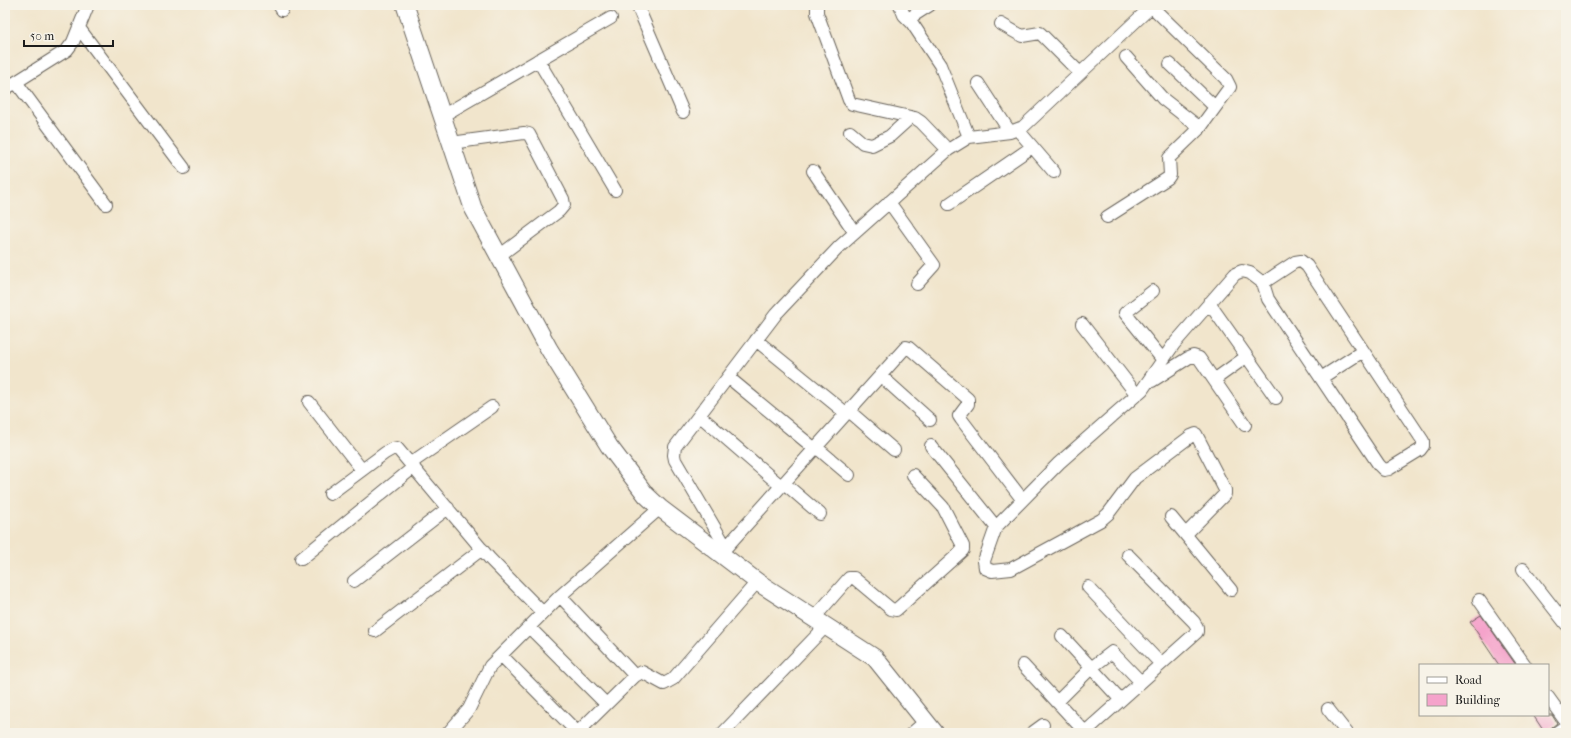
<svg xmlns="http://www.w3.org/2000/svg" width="1571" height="738" font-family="'IM FELL French Canon',serif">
<rect width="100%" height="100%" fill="#f7f3e8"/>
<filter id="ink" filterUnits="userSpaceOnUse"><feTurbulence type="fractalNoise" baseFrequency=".025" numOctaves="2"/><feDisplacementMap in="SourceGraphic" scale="8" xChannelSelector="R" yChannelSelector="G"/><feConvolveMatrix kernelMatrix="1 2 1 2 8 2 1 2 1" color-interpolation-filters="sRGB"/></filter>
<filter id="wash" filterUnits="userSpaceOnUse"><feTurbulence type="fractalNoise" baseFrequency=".012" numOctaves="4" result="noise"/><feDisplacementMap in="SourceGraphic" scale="16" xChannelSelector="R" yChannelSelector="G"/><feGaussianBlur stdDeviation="0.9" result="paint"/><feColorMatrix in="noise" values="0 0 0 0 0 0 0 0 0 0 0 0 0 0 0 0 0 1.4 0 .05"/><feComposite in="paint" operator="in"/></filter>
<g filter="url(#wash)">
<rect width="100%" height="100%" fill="#f1e5cc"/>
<g id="blocks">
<path fill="#f5a3cb" d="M1481,615L1516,665H1499L1470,622Z
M1533,715H1552L1557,723L1545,733Z"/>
</g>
</g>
<g filter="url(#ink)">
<use href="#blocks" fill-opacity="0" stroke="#67625a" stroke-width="1"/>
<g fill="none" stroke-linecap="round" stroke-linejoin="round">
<defs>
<path id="minor" d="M279,5L282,10
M637,5L683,112
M817,5V13L849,100L852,104L915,118L921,122L948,150
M900,5L904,15L912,23L940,65L969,137
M908,19L930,5
M1001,24L1022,36L1040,33L1080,73
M79,28L184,168
M1126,57L1163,99L1200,128
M538,60L615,190
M1170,64L1215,107
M16,82L106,204
M978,83L1010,132
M5,89L67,50L73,42L88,5
M442,116L611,18
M1018,130L1054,172
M850,132L863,143L872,145L890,136L911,117
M451,143L524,133L529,134L563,199L564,205L559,211L499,256
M813,171L855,233
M889,202L934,265L917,284
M949,204L1032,147
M1107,217L1168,178L1170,175L1169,158L1200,128L1230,87L1226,79L1151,6
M1153,291L1125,313L1163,360
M1209,303L1276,398
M1082,324L1137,395
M756,340L847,414
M881,376L930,420
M728,377L815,449
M1321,378L1363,351
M1214,380L1246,357
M1152,381L1188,358L1193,356L1199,358L1245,425
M309,402L362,470
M849,411L894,450
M699,415L781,486
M931,446L996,527
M816,447L849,475
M411,463L492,407
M784,483L820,514
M330,494L385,453L392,449L397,448L490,559L543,613
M1171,517L1231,590
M1186,534L1225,494V490L1196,434L1191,436L1135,478L1108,514L1101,520L1011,569L992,571L985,568L984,561L996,527L1059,463L1142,390L1174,344L1235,274L1242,271L1250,273L1263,283L1295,262L1301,261L1307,266L1423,441V446L1420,450L1389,469L1384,470L1379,465L1268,299L1263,283
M726,547L675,460L674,455L675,447L776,314L839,247L948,150L969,137L1010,132L1023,127L1153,5
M722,552L906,347L909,348L968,399V404L959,416L961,419L1022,499
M301,559L414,467
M1523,569L1566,624
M354,581L448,508
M1088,587L1160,663
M560,596L635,676
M1479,600L1525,665
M814,618L849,578H854L891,609L896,610L963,550V546L943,507L913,475
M529,627L606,704
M375,631L482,549
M1062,636L1120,699
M501,655L577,732
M1023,665L1085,732
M1548,697L1566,722
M1057,702L1091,668L1112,652L1140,681
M1328,709L1347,733
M448,733L469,709L490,666L560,596L660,508
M577,733L635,676L642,672L664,684L673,679L757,582
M723,733L826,626
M912,733L926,721
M1032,733L1043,725
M1084,733L1197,632V627L1194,622L1128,555
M1556,733L1566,726"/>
<path id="highway" d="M405,5L473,208L549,349L609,446L646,495L660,508L759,583L875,658L935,733"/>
</defs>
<use href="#minor" stroke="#67625a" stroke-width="14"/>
<use href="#highway" stroke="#67625a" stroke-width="19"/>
<use href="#minor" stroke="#fff" stroke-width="12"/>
<use href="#highway" stroke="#fff" stroke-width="17"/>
</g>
</g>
<rect width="1571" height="738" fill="none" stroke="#f7f3e8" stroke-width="20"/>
<rect x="1419" y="664" width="130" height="52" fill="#f7f3e8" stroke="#9f9d96"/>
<rect x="1427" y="677" width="20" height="6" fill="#ffffff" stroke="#9f9d96"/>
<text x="1455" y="684" font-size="12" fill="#1c1c1c">Road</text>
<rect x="1427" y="694" width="20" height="12" fill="#f5a3cb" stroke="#9f9d96"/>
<text x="1455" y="704" font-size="12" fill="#1c1c1c">Building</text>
<path d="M24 40v6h89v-6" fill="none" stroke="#1c1c1c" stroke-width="2"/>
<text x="30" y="40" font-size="12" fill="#1c1c1c" stroke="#f7f3e8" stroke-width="3" paint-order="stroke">50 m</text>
</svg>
